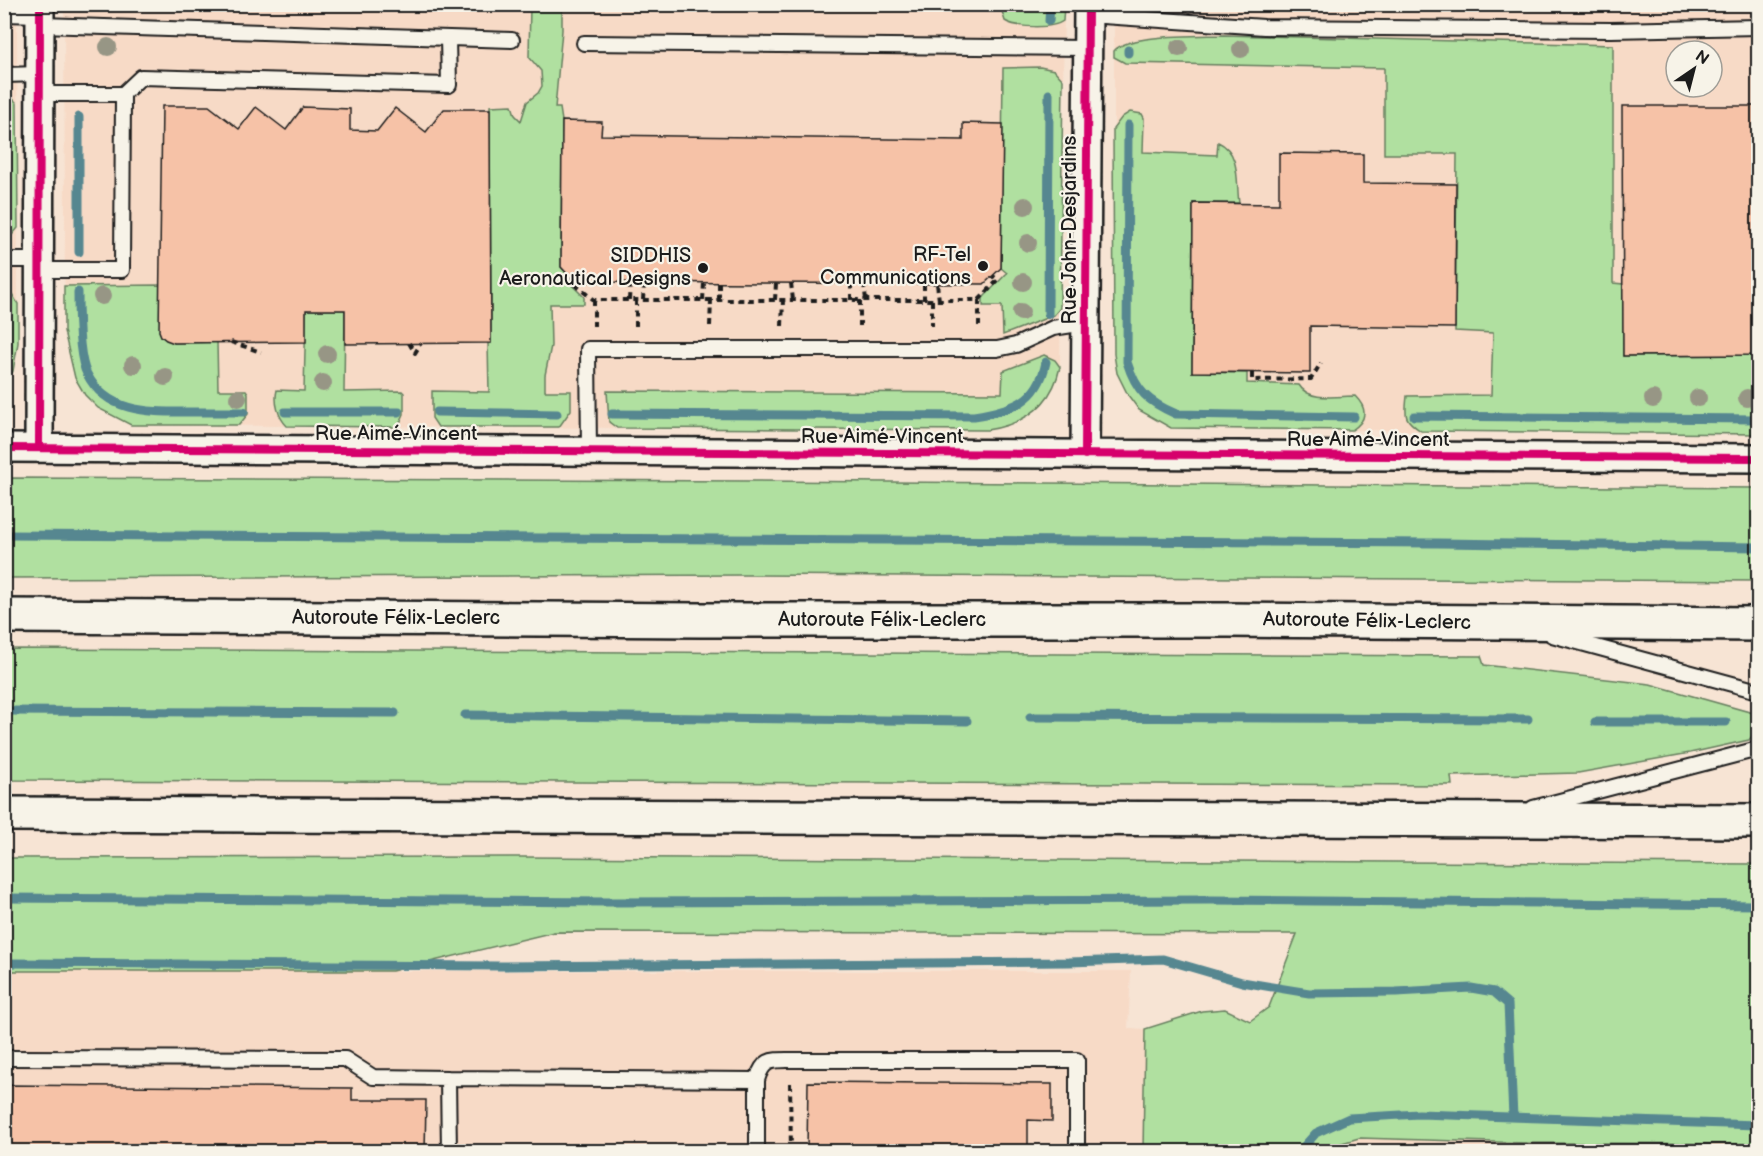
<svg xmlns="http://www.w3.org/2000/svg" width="1763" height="1156" font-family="'Balsamiq Sans',sans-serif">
<rect width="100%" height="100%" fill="#f7e4d4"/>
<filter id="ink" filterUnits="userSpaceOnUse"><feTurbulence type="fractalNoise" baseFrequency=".0167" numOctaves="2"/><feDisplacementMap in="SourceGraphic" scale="12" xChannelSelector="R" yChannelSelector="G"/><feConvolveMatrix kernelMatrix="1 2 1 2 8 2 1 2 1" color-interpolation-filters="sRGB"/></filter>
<g filter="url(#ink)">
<path fill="#f7dac6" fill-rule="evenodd" d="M17,4L18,343L13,371L5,384L4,5Z
M64,5H1064L1060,367L1056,383L1047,399L1033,411L1020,420L1003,427L987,430L131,425L98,408L85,395L75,378L64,331L65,230Z
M1114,5H1758V434L1171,428L1139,410L1128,395L1117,373L1114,354ZM1676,51H1712V87H1676Z
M5,971H1131L1128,1028L1145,1029L1143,1151L5,1152Z
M1359,1138L1526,1143L1758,1144V1152H1320L1325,1148Z"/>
<path fill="#b0e0a0" stroke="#667e5e" stroke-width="1.5" d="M530,5H562V30L555,108H560L562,121L561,267L567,274L565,278L584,297V304H550L551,346L545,375V391H571V410L559,427H438L432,418V391L489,392L488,343H491L490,106L512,105L515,115L521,121L527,102L538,93L542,86L541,71L529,57Z
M1000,5H1064L1063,21C1053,29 1016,28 1005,21Z
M1224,35L1613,45V283L1623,284V356L1758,355V434L1421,431C1403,419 1405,416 1407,396L1491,395L1493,333L1455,331L1457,154H1384V68L1125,63L1114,57V51C1126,34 1201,36 1224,35Z
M1040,67L1054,70L1063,80L1060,308L1054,315L1003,335L1002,306H983V298L1007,273L1001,268L1003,68Z
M5,91L17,103L18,228L12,235L5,239Z
M1130,112L1142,114L1144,118L1143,152L1217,155L1218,142C1241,152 1236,182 1239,203H1193L1192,372L1247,373V383L1299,385C1309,402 1337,396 1355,396C1368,409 1367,420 1352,430L1171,428L1139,410L1128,395L1117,373L1114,354L1113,129L1122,117Z
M160,285L161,336L174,343L217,342L218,390H246L248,393V414L239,425H131L98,408L85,395L75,378L64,331V286Z
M5,288L12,294L18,304V343L13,371L5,384Z
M306,310H345L344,392L402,391L404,393V414L398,427L287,426C278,417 274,402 277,390L304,391Z
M1044,355L1055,360L1060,367C1052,405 1025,424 987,430L617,428L609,422L607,391L1002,393L1003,371Z
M5,478L756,481L1758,488V581L750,575L5,578Z
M5,649L1481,656L1484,665L1650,684L1753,713L1758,718V729L1749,740L1690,753L1578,773L1451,776L1452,785L5,780Z
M522,857L1758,864V1144L1526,1143L1359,1138L1325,1148L1320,1151H1143L1145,1029L1202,1011L1225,1009L1250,1021L1269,1007L1297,934L554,932L392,971H5V858Z"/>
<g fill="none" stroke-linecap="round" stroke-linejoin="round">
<path stroke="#578790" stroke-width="9" d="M1049,21L1050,4
M1128,53V50
M1128,125L1127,362C1136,391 1148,402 1176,414L1354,417
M79,252V117
M78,292C78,312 78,357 87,374C106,412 147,412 184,412C204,412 224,412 244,412
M1048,314L1049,94
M285,412H399
M437,412L557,414
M612,414L974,416C1011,410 1038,403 1046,362
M1414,416L1758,419
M4,535L1438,543L1758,547
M4,711L395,713
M465,715L967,721
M1030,717L1528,719
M1595,722H1726
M4,898L608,902L1211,900L1758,905
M4,963L500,966L1069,962L1163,959L1242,982L1309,993L1396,992L1471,988L1494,992L1508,1004L1513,1117
M1299,1152L1316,1133L1349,1118L1419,1114L1758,1125"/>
</g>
<path fill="#f6c2a7" stroke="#1c1c1c" stroke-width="1.5" d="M162,106H209L239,129L256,107L286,130L303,107L350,109V130L377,131L395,108L426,132L444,109H490L491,343L345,344V310H306V342L174,343L166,340L161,336L159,331Z
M1622,106H1758V355L1623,356Z
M562,121L602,122L601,135L963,140V123L1003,124L1001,268L984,284L575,282L561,267Z
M1279,153L1363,154V183L1456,184L1455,328L1310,326V373L1192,372L1193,203L1279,204Z
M808,1082L1052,1084V1121L1028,1120V1152H807Z
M4,1085L352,1088V1100H426L425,1152H4Z"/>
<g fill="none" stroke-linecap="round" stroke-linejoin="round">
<defs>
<path id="service" d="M4,14L40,15
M1088,15L1264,27L1611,30L1758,27
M41,25L512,40
M584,43L1088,48
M4,75L40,74
M123,94L141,77L449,85L448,38
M4,260H39
M39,270H122L123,94H40
M589,451L588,349H997L1016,345L1053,328L1085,323
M1552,635L1758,691
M1533,808L1758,749
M4,1058L345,1059L373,1077L448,1078
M449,1152L448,1078L757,1080
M757,1152V1080C763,1059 771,1060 790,1060H1077V1152"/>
<path id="minor" d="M4,448L1758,458
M39,448L40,4
M1085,455L1088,4"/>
<path id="motorway" d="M4,616L701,620H1228L1758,624
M4,814L1758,821"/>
</defs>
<use href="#service" stroke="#1c1c1c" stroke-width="18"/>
<use href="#minor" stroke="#1c1c1c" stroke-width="32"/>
<use href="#motorway" stroke="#1c1c1c" stroke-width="38"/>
<path stroke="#1c1c1c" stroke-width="4" stroke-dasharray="6 4.5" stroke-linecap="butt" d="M570,277L569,280L594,300H979L998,280L993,276
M719,283V300
M791,283L793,300
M864,283L866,300
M924,284V300
M937,284L939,300
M594,300V326
M629,300L630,283
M636,300V326
M643,300L644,283
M703,300L704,283
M775,300L776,283
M851,300V283
M860,300V326
M932,300V326
M979,300V326
M710,326L711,300
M782,326L783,300
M231,342L261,352
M409,343L415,353L421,343
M1252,373V380L1311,379L1321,363
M790,1083L791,1152"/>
<use href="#service" stroke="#f7f3e8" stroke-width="14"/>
<use href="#minor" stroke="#f7f3e8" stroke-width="27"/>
<use href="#motorway" stroke="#f7f3e8" stroke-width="33"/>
<defs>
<path id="cycleway" d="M4,448L1758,458
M39,448L40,4
M1085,455L1088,4"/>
</defs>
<use href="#cycleway" stroke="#f7f3e8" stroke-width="11"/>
<use href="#cycleway" stroke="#d6006c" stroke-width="8"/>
</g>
<g fill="#979685">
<circle cx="108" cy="47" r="9"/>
<circle cx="1179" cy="48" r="9"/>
<circle cx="1241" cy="49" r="9"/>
<circle cx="1025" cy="206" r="9"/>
<circle cx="1028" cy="243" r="9"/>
<circle cx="1023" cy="282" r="9"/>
<circle cx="102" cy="296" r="9"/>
<circle cx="1021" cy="312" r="9"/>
<circle cx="327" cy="354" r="9"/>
<circle cx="133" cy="365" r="9"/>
<circle cx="165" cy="377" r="9"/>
<circle cx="323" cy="383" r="9"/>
<circle cx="238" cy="398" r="9"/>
<circle cx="1698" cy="398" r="9"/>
<circle cx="1747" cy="398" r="9"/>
<circle cx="1653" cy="399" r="9"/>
</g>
</g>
<g fill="#1c1c1c" stroke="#f7f3e8" stroke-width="2">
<circle cx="983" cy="266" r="6"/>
<circle cx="703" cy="268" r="6"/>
</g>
<g text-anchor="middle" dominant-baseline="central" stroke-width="4.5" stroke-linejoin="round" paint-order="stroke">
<g font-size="20" fill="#1c1c1c" stroke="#f7f3e8">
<text transform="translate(1070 230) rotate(-90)">Rue John-Desjardins</text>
<text x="396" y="434">Rue Aimé-Vincent</text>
<text x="882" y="437">Rue Aimé-Vincent</text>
<text x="1368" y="440">Rue Aimé-Vincent</text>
<text x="396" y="618">Autoroute Félix-Leclerc</text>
<text x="882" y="620">Autoroute Félix-Leclerc</text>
<text transform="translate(1367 621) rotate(1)">Autoroute Félix-Leclerc</text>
</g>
<g font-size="20" fill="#1c1c1c" stroke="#f7f3e8" text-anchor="end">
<text x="971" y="255">RF-Tel<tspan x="971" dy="23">Communications</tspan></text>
<text x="691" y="256">SIDDHIS<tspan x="691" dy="23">Aeronautical Designs</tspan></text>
</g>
</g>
<rect width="1763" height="1156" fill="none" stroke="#f7f3e8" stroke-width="24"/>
<rect x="12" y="12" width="1739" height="1132" fill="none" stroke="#1c1c1c" stroke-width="2" filter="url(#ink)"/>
<g transform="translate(1694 69) rotate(35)"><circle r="28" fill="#f7f3e8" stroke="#9f9d96" stroke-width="1.5"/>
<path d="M0-4.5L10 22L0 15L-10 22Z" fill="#1c1c1c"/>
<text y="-9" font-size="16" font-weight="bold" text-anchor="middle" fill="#1c1c1c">N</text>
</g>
</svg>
